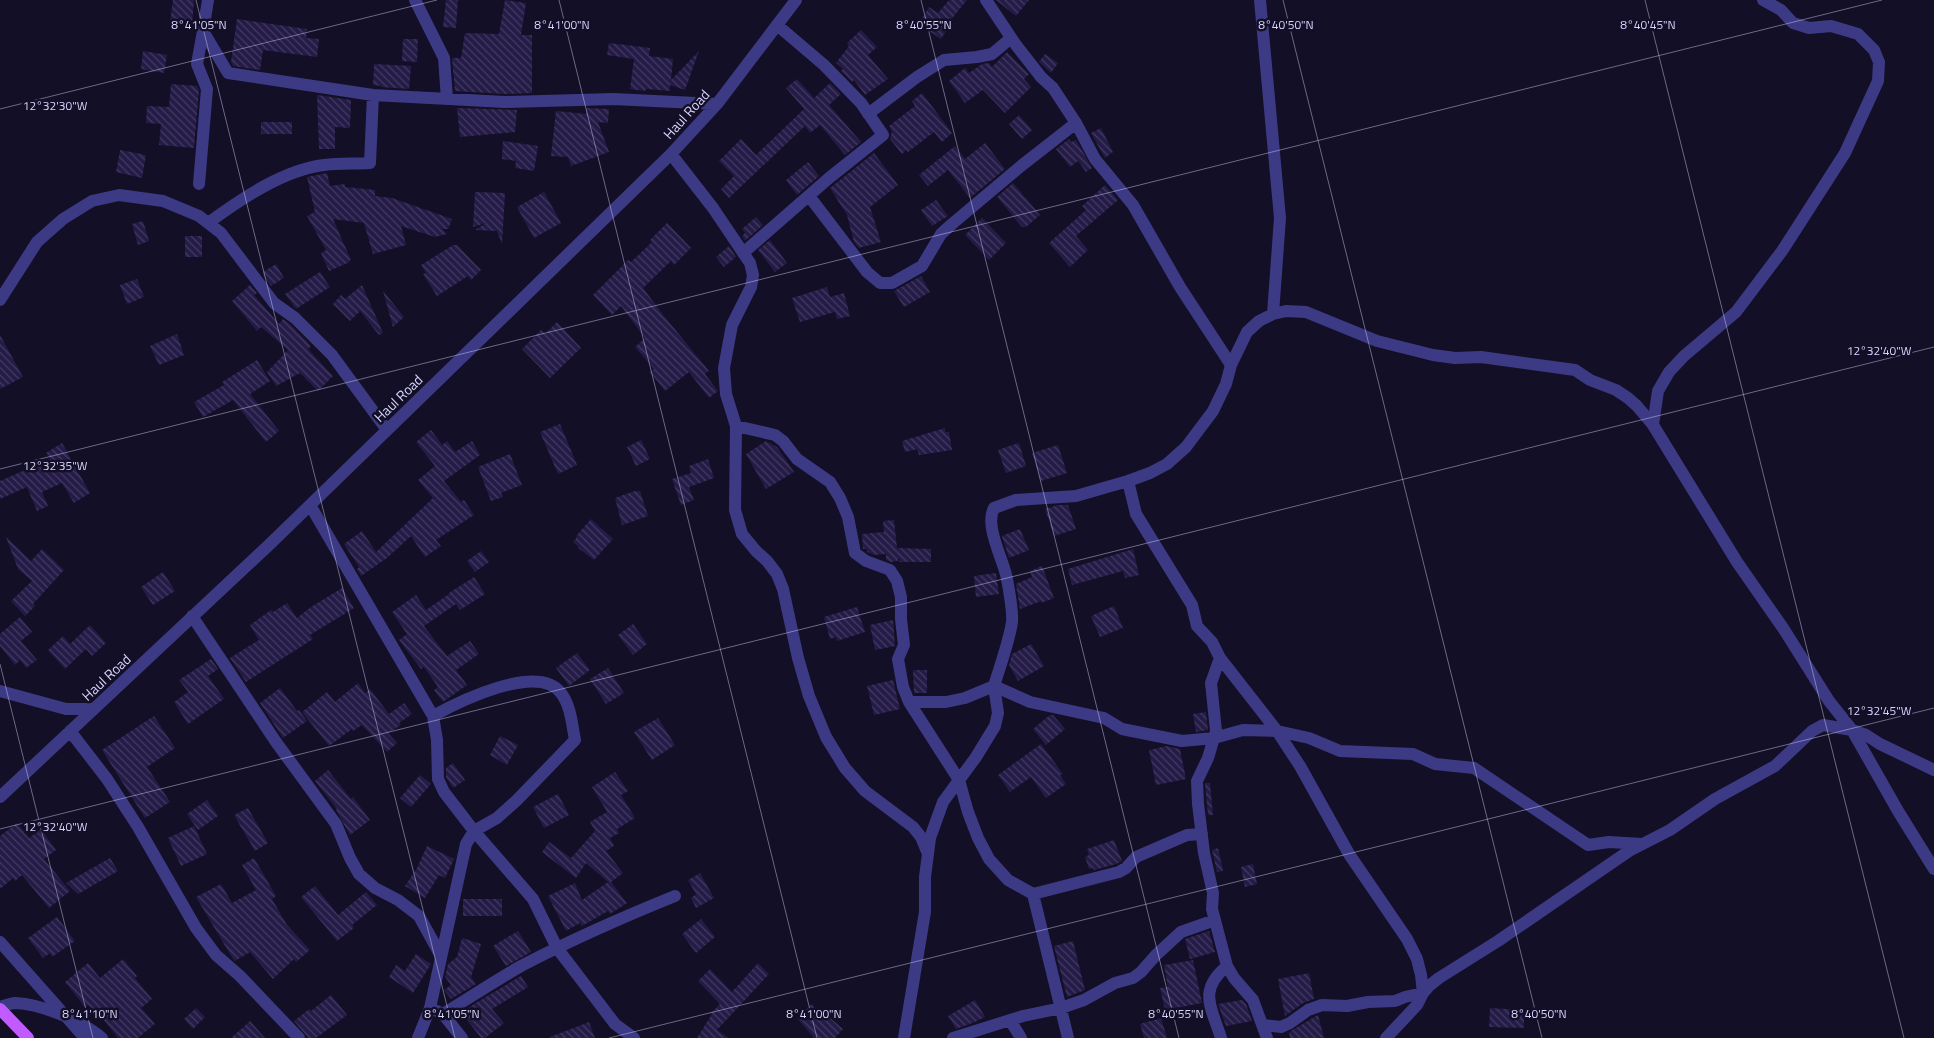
<svg xmlns="http://www.w3.org/2000/svg" width="1934" height="1038" font-family="'Titillium Web',sans-serif">
<defs>
<pattern id="building-back-hatch" width="6" height="6" patternUnits="userSpaceOnUse" patternTransform="scale(1.25)"><rect width="6" height="6" fill="#241b47"/><path d="M-1 5l2 2M0 0l6 6M5-1l2 2" fill="none" stroke="#433b63"/></pattern>
</defs>
<rect width="100%" height="100%" fill="#130f26"/>
<path fill="url(#building-back-hatch)" d="M173,0H194L192,26L170,23Z
M446,0H458L456,28L443,27Z
M505,0L526,3L521,35H532V93L505,94L455,91L452,58H461L465,33L499,34Z
M949,0H967L950,21L952,22L941,39L919,24L929,7L938,13Z
M996,0H1029L1016,16Z
M237,19L307,29L306,38L319,39L317,57L263,50L260,70L233,66L231,62Z
M861,30L877,47L868,55L888,79L865,95L854,80L852,82L841,71L843,69L836,63L849,46L847,43Z
M403,39H418L417,62L402,61Z
M609,43L650,48L649,56L673,59L671,80L699,51L685,90L670,85V91L646,89L645,91L630,89L634,59L607,55Z
M143,51L167,55L164,73L141,69Z
M1007,52L1029,74L1024,79L1031,87L1005,113L983,90L965,103L949,81L965,68L969,73L982,64L989,63L992,67Z
M1045,54L1058,63L1051,73L1039,62Z
M374,64L411,66L409,89L381,87V86L373,85Z
M797,79L814,98L830,83L841,94L829,105L861,142L845,155L820,125L810,133L805,126L729,198L721,189L734,176L719,161L741,139L756,155L804,109L786,88Z
M171,84L197,86L199,90L194,148L159,145L161,124L146,123L147,106L169,107Z
M922,93L952,133L942,142L934,132L908,152L906,150L902,154L890,139L892,131L889,126L915,106L912,101Z
M317,95L351,100L350,128L335,127V149H319Z
M457,108L517,110L515,132L460,137Z
M586,108L609,109L608,123L598,122L609,152L571,166L568,157L551,156L556,111L586,114Z
M1019,115L1032,130L1022,139L1009,124Z
M261,122H292V134H261Z
M1101,128L1113,152L1105,158L1091,133Z
M1069,139L1071,142L1076,140L1092,168L1086,172L1078,161L1070,167L1056,149Z
M503,141L538,146L534,171L515,168L516,161L502,159Z
M985,143L1005,169L970,198L948,170L928,186L919,175L955,146L965,159Z
M120,150L146,155L142,178L116,172Z
M874,153L898,185L870,207L881,242L859,248L854,242L847,215L830,188Z
M808,162L819,176L797,195L786,180Z
M327,173L330,186L345,184V187L375,190V196L392,198L452,219L448,229H442L447,234L435,237L401,226L406,245L373,254L364,223L333,219L351,260H349L350,262L329,271L321,253L326,250L307,216L315,212L307,177Z
M1013,183L1040,215L1026,227H1022L997,197Z
M1105,185L1118,200L1076,236L1088,250L1070,267L1049,243L1086,210L1082,206Z
M475,192L505,193L502,244L497,231L475,230L486,223L473,227Z
M544,192L561,223L534,238L517,207Z
M936,200L948,216L932,226L921,210Z
M756,217L763,225L745,241L742,236L745,233L742,229Z
M982,218L1006,243L989,260L965,235Z
M143,221L149,241L138,245L132,224Z
M667,223L691,248L674,265L671,261L643,288L664,316L709,371L705,374L718,391L709,398L689,372L665,391L650,372L654,369L635,347L645,338L621,306L612,315L593,295L628,260L631,262L652,242L650,240Z
M185,236H202V257H185Z
M770,240L787,263L775,272L758,250Z
M453,245H457L481,270L471,280L468,276L437,296L423,274L426,273L421,265Z
M729,246L736,257L724,267L716,257Z
M276,264L284,278L271,286L263,275V272Z
M320,272L330,287L296,309L285,294Z
M921,276L930,292L904,307L894,291Z
M137,279L144,297L127,304L120,285Z
M250,285L257,293L254,295L279,324L283,319L290,324L311,346L308,349L333,376L318,391L300,373L276,386L267,372L288,350L261,327L257,331L232,301Z
M362,285L383,333L379,335L360,311L350,321L333,304L341,295L345,299Z
M827,287L830,297L844,293L850,316L837,319L835,312L800,322L792,298Z
M383,291L404,317L393,327Z
M557,322L581,348L550,378L522,349L541,330L545,334Z
M177,334L184,355L159,365L150,346Z
M0,335L23,377L0,389Z
M257,360L270,381L250,394L279,431L266,442L233,400L203,417L194,402L224,385L222,382Z
M560,424L577,465L558,474L540,432Z
M945,428V432H949L952,450L919,455L917,449L905,452L902,441Z
M431,430L442,445L447,441L455,452L472,441L480,455L444,481L461,502L464,500L474,515L436,540L441,546L425,557L411,536L387,558L361,576L357,569L359,567L344,544L362,531L376,552L433,498L418,480L435,466L416,442Z
M641,440L650,459L636,466L627,447Z
M766,441L777,447L794,472L766,489L746,454Z
M62,443L90,493L74,503L62,483L42,492L48,506L37,511L27,487L0,499V481L50,459L46,453Z
M1019,443L1026,466L1006,473L998,450Z
M1058,445L1067,473L1041,481L1032,453Z
M510,454L522,485L501,493L503,497L491,501L478,467Z
M708,459L714,478L689,487L694,500L681,505L672,479L691,473L689,466Z
M635,491H640L648,516L622,525L615,498Z
M1058,505H1068L1076,529L1054,536L1045,509Z
M591,519L613,539L594,560L578,548L579,547L573,542L577,537L576,536Z
M894,520L897,548L931,549V562H899L900,559H898V561L891,562L886,560V554L874,555L867,552V549H863L862,534L884,532L883,521Z
M1020,529L1029,550L1009,558L1002,536Z
M6,537L31,561L42,549L64,570L33,604L35,606L25,616L11,601L32,581L18,569Z
M1133,549L1139,575L1125,578L1123,571L1072,585L1068,569Z
M481,551L489,562L475,572L467,561Z
M1042,566L1054,598L1041,603V601L1020,609L1016,584L1032,577L1030,571Z
M163,572L175,591L153,605L141,587Z
M996,573L999,594L976,597L974,576Z
M474,577L485,594L460,610L456,604L424,626L447,656L470,641L479,654L456,670L467,685L443,702L434,690L438,687L424,667L421,669L399,640L407,634L392,612L416,595L426,610L449,594V593Z
M342,588L354,608L310,635L313,639L246,682L230,658L259,640L250,625L271,610L273,612L287,603L297,618L311,607Z
M1114,606L1123,628L1100,637L1091,616Z
M857,607L865,632L837,641L836,637L830,639L824,617Z
M20,617L32,632L21,641L37,660L26,668L20,660L15,665L0,646V634Z
M893,620L895,646L875,650L870,625Z
M633,624L647,644L633,655L618,635Z
M90,625L106,643L92,656L86,649L65,669L48,650L63,636L70,644Z
M1031,644L1044,666L1018,681L1009,665L1012,654Z
M577,653L590,670L569,686L556,668Z
M211,659L218,669L208,676L224,699L188,724L174,702L188,692L179,680Z
M608,668L624,693L606,704L590,679Z
M913,670H927V693H914Z
M893,680L900,709L874,715L867,686Z
M358,683L365,693L370,689L389,714L404,703L412,714L399,723L401,725L388,733L397,743L387,752L362,725L353,731L352,729L329,746L302,712L327,692L335,702Z
M280,688L297,711L299,710L307,721L283,738L260,703Z
M1206,712L1208,730L1196,732L1193,714Z
M1050,715H1053L1065,729L1046,745L1033,729Z
M154,716L175,748L147,767L170,802L145,818L102,750Z
M658,718L675,745L652,760L634,732Z
M500,736L518,745L507,765L490,755Z
M1041,744L1063,774L1060,775L1066,784L1046,798L1031,777L1010,792L998,775Z
M1167,746L1180,749L1186,779L1156,785L1149,750Z
M453,763L465,780L453,788L446,777V768Z
M328,770L351,799L353,797L370,820L350,835L336,810L337,809L315,781Z
M615,772L628,791L621,795L635,818L617,829L619,833L610,838L614,846L606,851L623,873L611,882L627,903L610,914L608,911L582,926L580,923L566,931L548,896L575,883L582,900L608,882L586,863L576,878L542,852L549,842L571,858L595,831L590,822L607,812L592,787Z
M420,775L431,784L411,807L400,798Z
M1205,783H1210L1213,815H1208Z
M558,794L569,815L544,828L533,807Z
M207,800L218,816L198,830L187,814Z
M248,808L268,843L255,851L234,815Z
M17,823L29,838L41,829L56,850L44,859L70,891L49,908L22,875L15,881L13,878L0,889V836Z
M194,826L207,854L181,866L168,838Z
M1114,840L1122,861L1116,864L1094,870L1093,868L1089,869L1085,857L1089,855L1087,849Z
M427,846L454,859L445,878L439,875L425,898L405,886L417,868Z
M1218,848L1223,871L1217,872L1212,850Z
M110,858L118,871L78,894L66,883Z
M254,858L276,896L272,899L287,925L310,950L296,962L294,959L273,979L250,952L235,961L233,959L196,897L221,884L232,903L256,890L242,865Z
M1253,864L1257,884L1245,887L1241,867Z
M700,873L714,898L696,908L691,898L696,894L688,880Z
M315,886L338,915L366,892L377,905L352,925L354,928L337,941L301,897Z
M463,899H502V916H463Z
M57,917L75,941L52,957L50,953L43,958L28,938Z
M701,919L715,937L696,953L682,934Z
M518,931L531,952L506,966L493,946Z
M1209,931L1215,952L1190,959L1185,939Z
M462,938L481,944L471,977L476,984L451,999L444,990L451,985L445,977L448,964L457,957Z
M1073,941L1085,990L1067,997L1054,946Z
M416,954L431,964L413,993L389,977L396,965L405,971Z
M123,959L137,976L135,978L152,999L141,1008L155,1024L138,1038H118L99,1014L97,1016L88,1005L85,1007L65,982L88,963L100,978Z
M1193,960L1202,1003L1165,1010L1160,988L1168,987L1164,965Z
M758,963L769,974L717,1030L729,1038H697L712,1014L711,1013L720,1004L698,981L710,969L732,992Z
M1309,973L1314,999L1303,1003L1285,1016L1278,979Z
M521,976L528,987L492,1009L504,1023L485,1038H481L461,1012Z
M331,995L347,1015L316,1038H308L294,1021L309,1009L311,1011Z
M975,1000L985,1017L975,1022L956,1029L948,1016Z
M1242,1000L1246,1004L1252,1021L1226,1026L1218,1004Z
M812,1004L826,1021L829,1017L843,1029L835,1038H814L797,1018Z
M196,1008L205,1017L193,1029L184,1019Z
M1490,1008L1524,1010V1028L1489,1027Z
M1318,1015L1324,1038H1290L1289,1032Z
M1161,1018L1167,1038H1144L1140,1024Z
M250,1021L265,1038H231Z
M589,1022L595,1038H550V1037Z"/>
<g fill="none" stroke-linecap="round" stroke-linejoin="round">
<path stroke="#3d3a85" stroke-width="12" d="M208,0L203,31L228,73L373,95L505,102L613,99L717,104
M415,0L444,58L447,99
M986,0L1016,45L1041,77L1053,88L1076,123L1095,159L1133,205L1180,287L1231,365
M1260,0L1280,218L1273,314
M868,114L917,77L944,60L977,57L992,54L1011,38
M671,154L713,208L750,263L753,275L751,287L732,325L724,368L726,394L736,426L735,510L742,534L756,551L767,561L777,574L783,589L798,658L809,696L826,737L845,768L865,791L913,827L921,837L928,854
M199,184L207,89L197,64L203,31
M809,196L867,272L880,283H892L922,266L941,234L952,224L1021,166L1076,123
M208,223C241,199 283,170 324,165C339,163 355,164 370,163L373,95
M743,253L829,178L883,135L861,103L824,65L777,25
M0,300L37,242L63,219L92,201L119,195L163,201L199,216L221,233L274,303L295,318L332,355L387,430
M1653,425L1658,391L1669,372L1684,356L1736,312L1782,251L1845,153L1878,81L1879,62L1874,50L1858,34L1831,26L1809,28L1793,23L1781,10L1763,0
M736,426L775,435L783,441L797,459L830,482L840,498L848,517L855,553L866,561L890,570L897,581L901,597V619L904,645L898,659L903,687L909,702H946L965,698L994,686C1000,666 1009,642 1012,622C1013,611 1009,590 1007,579C1004,561 984,526 994,508L1016,500L1076,496L1128,481L1150,473L1167,464L1186,447L1213,411L1226,384L1231,365L1247,332L1259,321L1273,314L1286,311L1306,312L1377,341L1433,355L1455,358L1481,357L1575,370L1590,380L1616,390L1628,398L1637,406L1653,425L1737,562L1783,628L1829,701L1852,730L1898,811L1934,869
M1128,481L1136,514L1192,605L1197,626L1212,642L1220,658L1277,731L1300,766L1349,854L1407,939L1417,959L1421,975L1423,993L1405,997L1395,1001L1368,1002L1347,1006L1322,1005L1308,1010L1290,1023L1281,1027L1263,1025
M310,505L433,716L437,740L438,779L444,792L474,831L533,899L557,948L615,1024L634,1038
M192,616L276,742L336,824L350,858L359,874L375,888L398,900L419,916L441,956
M1220,658L1211,683L1216,731L1208,758L1197,781L1198,804L1204,853L1213,893L1212,909L1227,966L1234,978L1253,1000L1267,1038
M994,686L1030,702L1104,718L1122,729L1182,741L1214,738L1243,730L1277,731L1309,738L1340,751L1413,754L1435,764L1474,768L1588,845L1609,842L1642,844
M0,691L66,709H94
M909,702L959,780L968,812L978,838L989,859L1008,880L1033,894
M70,731L107,779L138,827L196,928L216,955L240,976L299,1038
M0,797L271,543L671,154L717,104L796,0
M0,942L85,1038
M0,1007C5,1006 10,1003 15,1003C42,1004 82,1021 102,1038
M437,1011L443,1014L462,1038
M443,1014C469,998 495,981 521,966C571,940 623,917 675,896
M1010,1020L1021,1038
M418,1038L430,1008L466,844L474,831L497,818L517,800L575,740C572,725 571,706 561,693C538,662 458,702 433,716
M904,1038L925,912V877L930,838L943,802L976,757L995,726L998,713L994,686
M953,1038L1023,1016L1061,1008L1084,1000L1115,983L1133,978L1141,972L1156,955L1181,932L1215,920
M1068,1038L1033,894L1119,872L1126,868L1136,857L1187,835L1202,834
M1221,1038C1212,1008 1197,991 1227,966
M1386,1038L1417,1005L1423,993L1429,986L1439,978L1498,941L1629,851L1670,830L1715,799L1775,766L1812,731L1823,725L1852,730L1866,735L1880,744L1934,770"/>
<path stroke="#c25bff" stroke-width="12" d="M0,1009L28,1038"/>
</g>
<path fill="none" stroke="#d9d4ff" stroke-width="1" stroke-opacity="0.45" d="M196,0L455,1038M559,0L817,1038M921,0L1179,1038M1283,0L1542,1038M1645,0L1904,1038M0,109L437,0M0,469L1882,0M0,664L93,1038M0,829L1934,347M609,1038L1934,708"/>
<g text-anchor="middle" dominant-baseline="central" stroke-width="5" stroke-linejoin="round" paint-order="stroke">
<g font-size="14" fill="#d9d4ff" stroke="#130f26">
<text transform="translate(686 114) rotate(-48)">Haul Road</text>
<text transform="translate(398 398) rotate(-44)">Haul Road</text>
<text transform="translate(106 677) rotate(-43)">Haul Road</text>
</g>
</g>
<g font-size="12" text-anchor="middle" fill="#d9d4ff" stroke="#130f26" stroke-width="5" stroke-linejoin="round" paint-order="stroke">
<text x="199" y="29">8°41'05"N</text>
<text x="562" y="29">8°41'00"N</text>
<text x="924" y="29">8°40'55"N</text>
<text x="1286" y="29">8°40'50"N</text>
<text x="1648" y="29">8°40'45"N</text>
<text x="55" y="110">12°32'30"W</text>
<text x="1879" y="355">12°32'40"W</text>
<text x="55" y="470">12°32'35"W</text>
<text x="1879" y="715">12°32'45"W</text>
<text x="55" y="831">12°32'40"W</text>
<text x="90" y="1018">8°41'10"N</text>
<text x="452" y="1018">8°41'05"N</text>
<text x="814" y="1018">8°41'00"N</text>
<text x="1176" y="1018">8°40'55"N</text>
<text x="1539" y="1018">8°40'50"N</text>
</g>
</svg>
